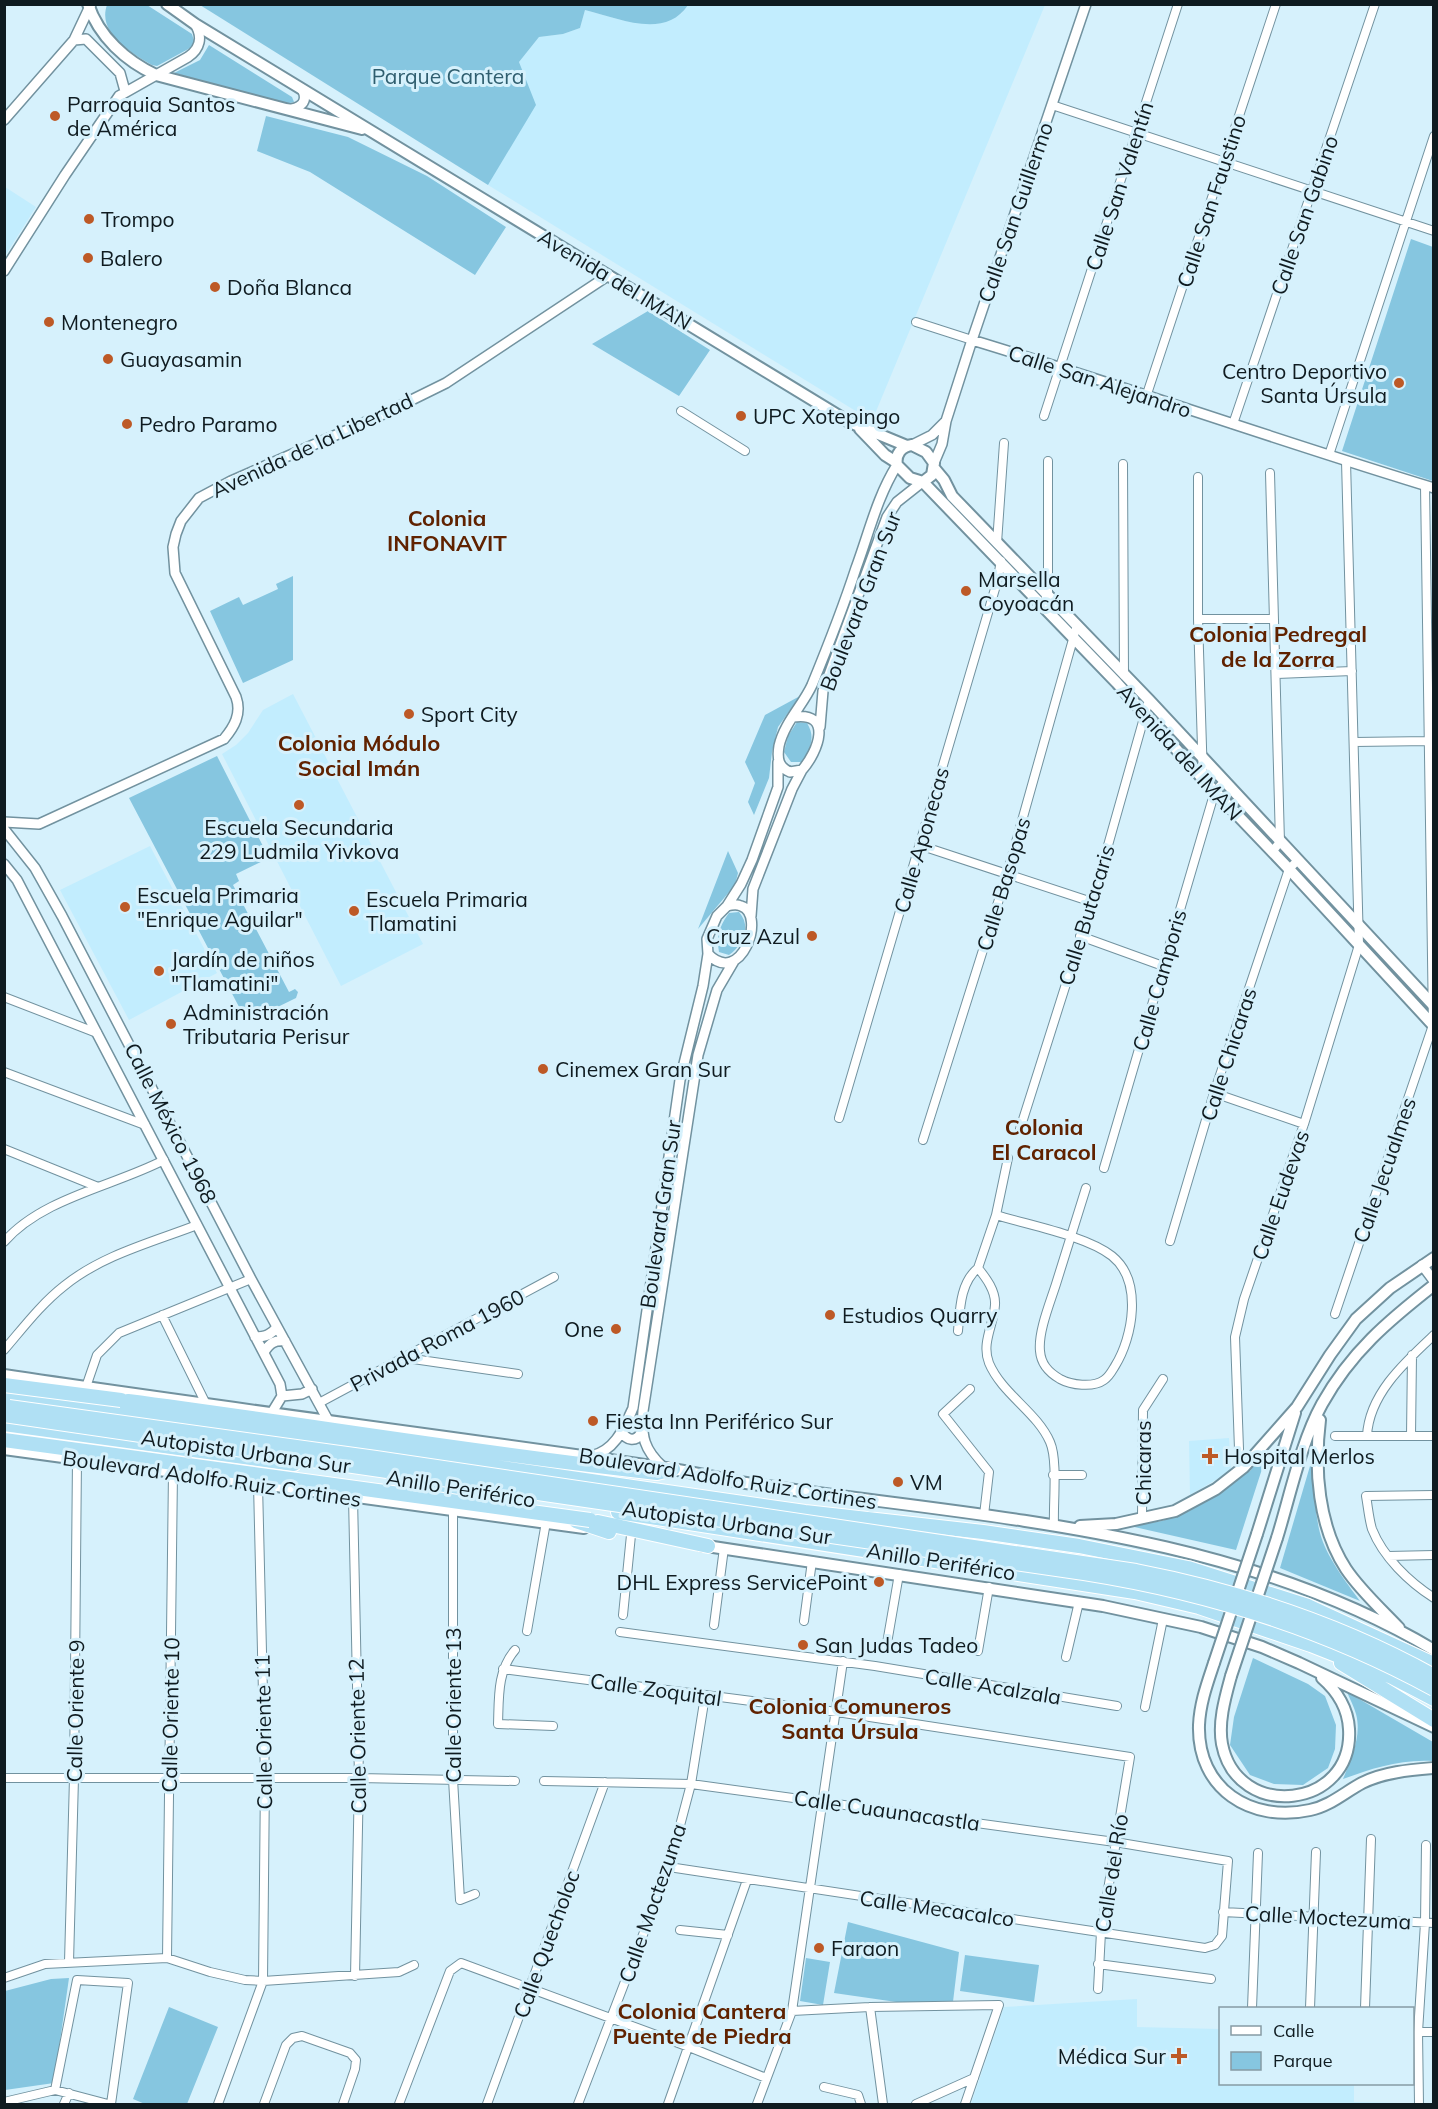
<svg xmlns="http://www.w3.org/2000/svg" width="1438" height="2109" font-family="Mulish,sans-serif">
<rect width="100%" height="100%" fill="#d6f1fc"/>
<path fill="#c2edfe" d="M688,4L1045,5L872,421L488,185L535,105L519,62L539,37L563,34L580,28L585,10L625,21L656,24L681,14Z
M5,187L36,207L5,256Z
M293,694L423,944L341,986L222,754L236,745L248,733L263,710Z
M150,846L217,973L129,1020L60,890Z
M1229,1438L1231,1471L1190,1495L1189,1441Z
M1137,1999V2027L1220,2029V2084H1354V2102L1401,2103V2104H971L1004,2007Z"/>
<path fill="#86c6e0" d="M107,5H147L192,34L194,41L192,47L157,66L152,65C131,53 97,33 107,5Z
M200,5H688C665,40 618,18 585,10L580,28L563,34L539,37L519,62L536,105L488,185Z
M209,45L292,97L294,102L287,104L174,73L200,60Z
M266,116L348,137L427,176L506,227L475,275L310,172L257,151Z
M1411,239L1433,247V481L1342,451Z
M648,311L710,350L679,396L592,344Z
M293,576V660L243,683L210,611L239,597L243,605L278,589L276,584Z
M800,696L778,727L772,752L769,778L754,815L748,802L755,783L745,762L765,715Z
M797,722L807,723C816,738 810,747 803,762H791L784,752L788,736Z
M217,756L269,858L236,874L239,881L233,885L289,992L295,989L298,992L296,998L247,1022L129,798Z
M728,851L738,873L735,885L698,929Z
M739,912C752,927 743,945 729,955L719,952C716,936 720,925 729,913Z
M1270,1444L1236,1550L1130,1526L1162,1521L1189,1511L1250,1471Z
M1315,1449C1315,1477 1313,1506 1320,1533C1326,1556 1346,1582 1360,1601L1280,1568Z
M1253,1658L1308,1684L1325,1696L1336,1725L1335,1749L1328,1768L1303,1785L1274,1784L1250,1775L1230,1745L1234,1717Z
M1347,1692L1433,1742V1761C1401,1759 1373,1768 1343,1779C1351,1759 1362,1736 1356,1714C1354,1707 1350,1699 1347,1692Z
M848,1922L959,1952L952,2010L834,1993Z
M965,1955L1039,1965L1034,2002L960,1991Z
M806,1958L830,1962L823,2005L800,2001Z
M69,1978L54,2083L5,2090V1991L51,1979Z
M169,2007L218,2027L187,2104H145L133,2099Z"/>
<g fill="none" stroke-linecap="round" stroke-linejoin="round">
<defs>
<path id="minor" d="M1052,105L1434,231
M916,322L972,340
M1146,397L1276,4
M681,411L745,451
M1044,416L1178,4
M1233,424L1375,4
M1329,455L1434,136
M1123,464L1124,675
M1270,473L1280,842L1272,852
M1198,477V619L1203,779
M997,543L1004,443
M1046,597L1048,595V461
M1198,619H1274
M1277,674L1352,671
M1354,742L1430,741
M919,845L1092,902
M1080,936L1163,966
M4,997L97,1033
M4,1072L145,1125
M1214,1093L1304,1124
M839,1118L997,582L1001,561
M1020,1129L1092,902L1149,700
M923,1140L1007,874L1077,625
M4,1149L98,1187
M1104,1168L1215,791L1224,782
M996,1215C1028,1225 1087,1236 1112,1256C1143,1281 1133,1337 1115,1366C1112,1371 1109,1377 1104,1380C1093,1388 1071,1385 1060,1379C1048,1372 1041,1364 1040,1351C1038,1332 1050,1303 1056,1284C1066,1252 1076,1220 1086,1188
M1170,1241L1214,1093L1289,869L1297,861
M4,1242C42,1198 114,1186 164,1160
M978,1268C986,1278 996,1291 995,1305C994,1324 981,1343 989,1363C1002,1394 1037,1412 1050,1442C1058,1460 1053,1504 1054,1525
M978,1268L996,1215L1008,1158
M1335,1314L1433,1025L1425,486
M162,1315L206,1404
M958,1331C960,1309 960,1283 978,1268
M4,1350C23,1328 41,1304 64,1286C102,1255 153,1242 197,1225
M406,1358L518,1374
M86,1387L97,1355L119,1333L251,1279
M970,1389L943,1414L989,1472L984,1515
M319,1403L554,1277
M1335,1436H1434
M1367,1436C1369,1394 1405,1362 1434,1335
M1411,1436L1412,1355
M1239,1449L1235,1337L1244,1299L1304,1124L1359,945L1346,461
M1053,1475H1082
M1434,1495L1366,1496C1368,1507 1369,1519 1372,1529C1383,1557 1409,1582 1434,1598
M353,1497L359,1778L355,1976
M453,1509V1779L460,1900L475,1894
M1142,1518L1143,1410L1163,1379
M1388,1556L1434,1555
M623,1615L631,1535
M804,1621L812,1561
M714,1625L724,1548
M527,1631L546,1522
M620,1632L875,1666L1117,1706
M886,1649L899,1574
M515,1650C497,1671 499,1698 498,1724L553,1726
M978,1651L989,1587
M1066,1657L1079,1602
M503,1669L837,1712L1130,1757L1101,1932L1098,1989
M1145,1707L1163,1619
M4,1778H359L515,1781
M544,1781L691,1784L1115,1842L1228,1861L1222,1936L1215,1945L1205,1948L669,1867
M1223,1912L1434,1923
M680,1930L728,1935
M167,1958L173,1472
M69,1962L74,1778L77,1459
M1098,1964L1211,1979
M4,1978L45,1964L167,1958L210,1972L245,1980L263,1981L399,1972L414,1965
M870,2007L883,2104
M1252,2008L1258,1853
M1310,2008L1316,1852
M1365,2008L1371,1839
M792,2011L870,2007L999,2005L965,2104
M1418,2032H1434
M824,2087L858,2095L861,2104
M55,2090L77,1980L128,1983L111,2104
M4,2102L55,2090L108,2104
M64,2104L69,2093
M218,2104L263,1981L265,1778L258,1484
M264,2104L286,2045L293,2038L302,2036L350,2053L356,2060L355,2069L343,2104
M399,2104L450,1971L461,1963L689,2047L766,2078
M487,2104L605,1782
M578,2104L669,1867L691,1784L705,1696
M668,2104L747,1880
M757,2104L792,2011L843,1661
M916,2104L974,2078
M1419,2104L1418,2032L1425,1923L1426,1845"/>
<path id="tertiary" d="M74,40L86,39L120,73L125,91
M287,109C300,109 309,102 302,89
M4,120L74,40L91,4
M4,271L65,175L119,96L188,57C200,49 203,37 195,24
M972,340C1127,387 1279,441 1434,488
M912,445L932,435L946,421
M934,463L942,444L946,421L972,340L1086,4
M793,717C834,711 818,752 802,770L790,772C778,767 777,758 779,746C784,723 803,705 812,685C828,646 843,608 856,568C869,533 877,497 897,465
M820,727L823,691L887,517L897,502L921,483
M4,822L39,824L224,739C234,727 242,714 236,697L175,573L173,547L176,534L181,521L199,498L231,481L377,417L446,383L609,275
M4,829L35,868L62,916L251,1279L329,1422
M4,864L17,880L280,1384L282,1396L271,1414
M727,906L741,884L752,860L778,787V762
M751,916L753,889L792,789L802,770
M1422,1265L1434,1281
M255,1337C265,1337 271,1335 277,1327
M264,1352C270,1343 274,1340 285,1341
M282,1396L302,1394L312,1389
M622,1432C627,1441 636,1442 641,1433
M591,1456C615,1451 624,1428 633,1408L680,1080L703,986L708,954L707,939L717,916L727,906C731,905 737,904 741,906C767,914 741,988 708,954
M663,1467C644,1450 641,1436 643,1411L698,1055L717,990L734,961"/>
<path id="secondary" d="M88,4C99,37 126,61 156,75L362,129
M167,4L195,24L849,422L907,446
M860,429L885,455L896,462
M912,445L926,452L934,463L932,475L923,482L910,478L897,465C895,455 901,446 912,445Z
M934,468L944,480L952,496L1149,700L1434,1006
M923,482L1117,683L1203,779L1289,869L1434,1026
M4,1375C223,1408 441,1435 659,1467C688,1471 717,1478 746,1483C978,1518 1227,1527 1434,1650
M1320,1420C1314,1469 1318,1526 1346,1569C1360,1590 1381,1609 1399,1628
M4,1449L584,1528
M1080,1526L1116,1524L1175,1511L1216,1489L1244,1467L1297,1407L1330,1355L1356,1319L1390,1288L1434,1258
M1257,1534L1295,1413
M1277,1538C1290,1496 1301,1442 1322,1404C1351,1352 1388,1321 1434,1285
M700,1545L1103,1606L1201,1627L1262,1647L1299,1663L1434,1727
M1214,1663C1207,1684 1200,1703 1199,1725C1197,1789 1251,1823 1310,1810C1330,1806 1345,1792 1362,1783C1384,1772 1410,1770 1434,1768
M1231,1676C1225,1698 1218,1722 1222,1744C1237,1822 1354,1809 1349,1729C1348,1709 1337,1691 1322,1678"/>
<path id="motorway" d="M4,1394L137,1412L295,1438L805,1512L983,1532L1079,1546L1188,1568L1308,1606L1434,1664
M128,1401C305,1424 480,1454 657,1473L673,1469
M4,1424L294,1464
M4,1440L137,1458
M405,1479L481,1501
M618,1512L1135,1592L1199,1607L1311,1645L1392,1677L1434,1699
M576,1521L609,1532
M598,1522L708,1546
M1341,1663L1434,1720"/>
</defs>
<use href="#minor" stroke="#72929f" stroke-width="10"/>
<use href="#tertiary" stroke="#72929f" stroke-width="12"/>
<use href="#secondary" stroke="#72929f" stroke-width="14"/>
<use href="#motorway" stroke="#fff" stroke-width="16"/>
<use href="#minor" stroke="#fff" stroke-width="8"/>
<use href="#tertiary" stroke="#fff" stroke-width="9"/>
<use href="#secondary" stroke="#fff" stroke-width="10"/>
<use href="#motorway" stroke="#b0e0f4" stroke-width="14"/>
<defs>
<path id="secondary-bridge" d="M1214,1663L1257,1534
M1231,1676L1277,1538"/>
<path id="motorway-bridge" d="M4,1385L121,1400
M9,1407L376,1458L1136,1571C1239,1591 1342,1625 1434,1676
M4,1415L1084,1573C1205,1592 1326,1630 1434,1689
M137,1458L590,1520"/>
</defs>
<use href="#secondary-bridge" stroke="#72929f" stroke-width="14" stroke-linecap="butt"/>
<use href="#motorway-bridge" stroke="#fff" stroke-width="16" stroke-linecap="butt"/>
<use href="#secondary-bridge" stroke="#fff" stroke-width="10"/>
<use href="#motorway-bridge" stroke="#b0e0f4" stroke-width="14"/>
</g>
<g fill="#bd5926" stroke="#d6f1fc" stroke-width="2">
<circle cx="55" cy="116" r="6"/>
<circle cx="89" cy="219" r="6"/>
<circle cx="88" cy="258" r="6"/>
<circle cx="215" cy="287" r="6"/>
<circle cx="49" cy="322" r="6"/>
<circle cx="108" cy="359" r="6"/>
<circle cx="1399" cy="383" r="6"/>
<circle cx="741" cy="416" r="6"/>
<circle cx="127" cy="424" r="6"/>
<circle cx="966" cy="591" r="6"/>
<circle cx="409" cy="714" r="6"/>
<circle cx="299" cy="805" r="6"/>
<circle cx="125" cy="907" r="6"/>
<circle cx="354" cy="911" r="6"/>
<circle cx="812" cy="936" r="6"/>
<circle cx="159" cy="971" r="6"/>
<circle cx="171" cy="1024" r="6"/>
<circle cx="543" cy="1069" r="6"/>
<circle cx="830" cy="1315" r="6"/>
<circle cx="616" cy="1329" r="6"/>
<circle cx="593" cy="1421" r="6"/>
<path d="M1207 1447h6v6h6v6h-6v6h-6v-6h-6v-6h6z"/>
<circle cx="898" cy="1482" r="6"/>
<circle cx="879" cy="1582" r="6"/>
<circle cx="803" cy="1645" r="6"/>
<circle cx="819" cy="1948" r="6"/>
<path d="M1176 2047h6v6h6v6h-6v6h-6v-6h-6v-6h6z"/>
</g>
<g text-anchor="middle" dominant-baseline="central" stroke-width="6" stroke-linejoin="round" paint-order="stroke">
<g font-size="21" fill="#2f5e6f" stroke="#d6f1fc">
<text x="448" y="76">Parque Cantera</text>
</g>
<g font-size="21" fill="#0f1b20" stroke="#d6f1fc" text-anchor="start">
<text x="67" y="104">Parroquia Santos<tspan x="67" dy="24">de América</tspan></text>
<text x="101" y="219">Trompo</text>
<text x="100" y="258">Balero</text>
<text x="227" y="287">Doña Blanca</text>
<text x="61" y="322">Montenegro</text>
<text x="120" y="359">Guayasamin</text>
<text x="1387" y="371" text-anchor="end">Centro Deportivo<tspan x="1387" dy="24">Santa Úrsula</tspan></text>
<text x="753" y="416">UPC Xotepingo</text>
<text x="139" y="424">Pedro Paramo</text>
<text x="978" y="579">Marsella<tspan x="978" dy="24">Coyoacán</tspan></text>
<text x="421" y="714">Sport City</text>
<text x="299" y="827" text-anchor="middle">Escuela Secundaria<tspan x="299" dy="24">229 Ludmila Yivkova</tspan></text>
<text x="137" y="895">Escuela Primaria<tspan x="137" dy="24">"Enrique Aguilar"</tspan></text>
<text x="366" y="899">Escuela Primaria<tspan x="366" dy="24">Tlamatini</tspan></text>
<text x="800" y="936" text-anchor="end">Cruz Azul</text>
<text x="171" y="959">Jardín de niños<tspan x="171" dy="24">"Tlamatini"</tspan></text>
<text x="183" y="1012">Administración<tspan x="183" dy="24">Tributaria Perisur</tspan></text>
<text x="555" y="1069">Cinemex Gran Sur</text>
<text x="842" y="1315">Estudios Quarry</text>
<text x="604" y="1329" text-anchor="end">One</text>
<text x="605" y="1421">Fiesta Inn Periférico Sur</text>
<text x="1224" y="1456">Hospital Merlos</text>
<text x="910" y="1482">VM</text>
<text x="867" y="1582" text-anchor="end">DHL Express ServicePoint</text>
<text x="815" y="1645">San Judas Tadeo</text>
<text x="831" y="1948">Faraon</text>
<text x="1166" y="2056" text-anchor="end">Médica Sur</text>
</g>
<g font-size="21" fill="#0f1b20" stroke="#d6f1fc">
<text transform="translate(1119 186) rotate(-72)">Calle San Valentín</text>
<text transform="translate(1211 201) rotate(-72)">Calle San Faustino</text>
<text transform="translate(1015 212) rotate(-71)">Calle San Guillermo</text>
<text transform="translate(1304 215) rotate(-71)">Calle San Gabino</text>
<text transform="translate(615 279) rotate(31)">Avenida del IMAN</text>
<text transform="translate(1100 381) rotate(18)">Calle San Alejandro</text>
<text transform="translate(312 445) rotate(-25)">Avenida de la Libertad</text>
<text transform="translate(860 601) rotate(-69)">Boulevard Gran Sur</text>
<text transform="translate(1180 752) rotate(48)">Avenida del IMAN</text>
<text transform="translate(921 840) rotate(-74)">Calle Aponecas</text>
<text transform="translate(1003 884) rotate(-73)">Calle Basopas</text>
<text transform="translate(1086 915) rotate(-73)">Calle Butacaris</text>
<text transform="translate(1159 980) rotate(-74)">Calle Camporis</text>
<text transform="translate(1228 1054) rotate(-72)">Calle Chicaras</text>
<text transform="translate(171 1123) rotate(63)">Calle México 1968</text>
<text transform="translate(1384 1170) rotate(-71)">Calle Jecualmes</text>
<text transform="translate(1280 1195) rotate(-71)">Calle Eudevas</text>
<text transform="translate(660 1214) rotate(-82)">Boulevard Gran Sur</text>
<text transform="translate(437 1340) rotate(-28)">Privada Roma 1960</text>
<text transform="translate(246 1451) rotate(8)">Autopista Urbana Sur</text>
<text transform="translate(1143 1463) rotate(-90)">Chicaras</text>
<text transform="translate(212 1478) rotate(8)">Boulevard Adolfo Ruiz Cortines</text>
<text transform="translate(728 1478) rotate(9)">Boulevard Adolfo Ruiz Cortines</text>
<text transform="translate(461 1488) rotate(9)">Anillo Periférico</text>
<text transform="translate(727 1522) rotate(8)">Autopista Urbana Sur</text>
<text transform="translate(941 1561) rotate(9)">Anillo Periférico</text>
<text transform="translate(993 1686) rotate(9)">Calle Acalzala</text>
<text transform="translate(656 1689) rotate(8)">Calle Zoquital</text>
<text transform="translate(453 1705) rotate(-90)">Calle Oriente 13</text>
<text transform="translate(75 1711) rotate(-89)">Calle Oriente 9</text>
<text transform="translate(170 1715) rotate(-89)">Calle Oriente 10</text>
<text transform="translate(263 1732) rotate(-91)">Calle Oriente 11</text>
<text transform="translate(357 1736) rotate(-91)">Calle Oriente 12</text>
<text transform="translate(887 1810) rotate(8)">Calle Cuaunacastla</text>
<text transform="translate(1111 1873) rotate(-81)">Calle del Río</text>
<text transform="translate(652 1903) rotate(-71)">Calle Moctezuma</text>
<text transform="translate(937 1908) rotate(8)">Calle Mecacalco</text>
<text transform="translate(1328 1917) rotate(3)">Calle Moctezuma</text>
<text transform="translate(546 1944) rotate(-70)">Calle Quecholoc</text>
</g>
<g font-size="22" font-weight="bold" fill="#602200" stroke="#d6f1fc">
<text x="447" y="518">Colonia<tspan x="447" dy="25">INFONAVIT</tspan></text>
<text x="1278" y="634">Colonia Pedregal<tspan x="1278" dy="25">de la Zorra</tspan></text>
<text x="359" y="743">Colonia Módulo<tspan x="359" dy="25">Social Imán</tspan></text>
<text x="1044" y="1127">Colonia<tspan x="1044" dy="25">El Caracol</tspan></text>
<text x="850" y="1706">Colonia Comuneros<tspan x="850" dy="25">Santa Úrsula</tspan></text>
<text x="702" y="2011">Colonia Cantera<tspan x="702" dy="25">Puente de Piedra</tspan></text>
</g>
</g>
<rect width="1438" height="2109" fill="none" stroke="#0f1b20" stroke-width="12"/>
<rect x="1219" y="2007" width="195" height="78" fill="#d6f1fc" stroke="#869ba4" stroke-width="1.5"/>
<rect x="1231" y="2026" width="30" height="9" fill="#ffffff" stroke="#869ba4" stroke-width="1.5"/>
<text x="1273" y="2037" font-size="18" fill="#0f1b20">Calle</text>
<rect x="1231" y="2052" width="30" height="18" fill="#86c6e0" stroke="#869ba4" stroke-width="1.5"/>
<text x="1273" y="2067" font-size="18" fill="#0f1b20">Parque</text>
</svg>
